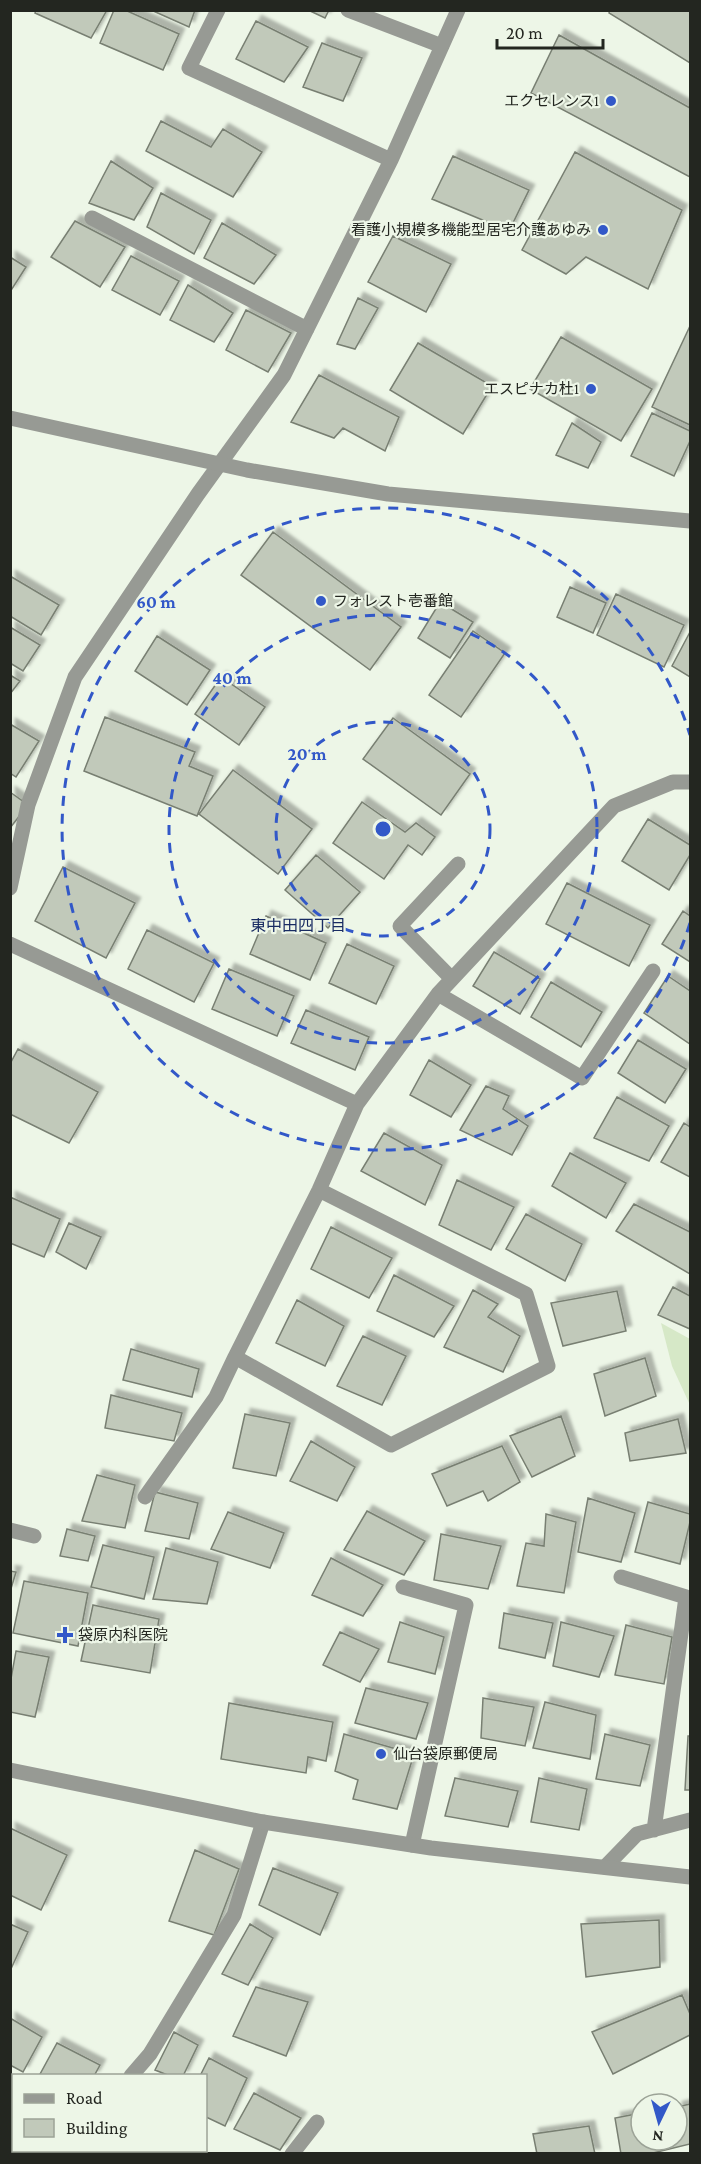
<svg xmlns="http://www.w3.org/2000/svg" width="701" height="2164" font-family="'Crimson Pro','Noto Sans JP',serif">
<defs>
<filter id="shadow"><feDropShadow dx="5.5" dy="-5.5" stdDeviation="1.5" flood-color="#0004"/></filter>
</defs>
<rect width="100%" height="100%" fill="#edf6e7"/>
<path fill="#d6e8c7" d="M661,1323L690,1339V1405L672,1366Z"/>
<path fill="#c1c9ba" stroke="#787f72" stroke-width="1.5" filter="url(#shadow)" d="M36,10H107L91,38L35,13Z
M114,10H125L179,34L163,70L100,43Z
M151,10H195L189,27Z
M308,10H329L325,18Z
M610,10H690V63L609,13Z
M256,21L308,47L284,82L236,59Z
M559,35L690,108V177L531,93Z
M322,43L362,58L343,101L303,87Z
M161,121L211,147L223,129L262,152L233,197L146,151Z
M575,152L682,210L648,289L586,257L566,274L522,250Z
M453,156L529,190L509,231L432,199Z
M111,161L153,188L134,220L89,203Z
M161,193L211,220L194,254L147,227Z
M75,221L125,247L100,287L51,257Z
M222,223L276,255L254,284L204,258Z
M393,236L451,264L426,312L368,282Z
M131,256L179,281L160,315L112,290Z
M10,257L26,267L10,292Z
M188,285L233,313L214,342L170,320Z
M358,298L378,308L355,349L337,344Z
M246,310L291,333L268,372L226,350Z
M690,326V425L652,407Z
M561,337L652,389L621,441L530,389Z
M418,343L492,386L463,434L390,390Z
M319,375L399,417L385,451L343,428L334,438L291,422Z
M652,413L690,431V441L674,476L631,456Z
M572,423L601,442L588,468L556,455Z
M273,532L401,627L370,670L241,575Z
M10,576L59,605L41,635L10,616Z
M570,587L606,603L593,633L557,617Z
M616,594L684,625L664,667L597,635Z
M440,602L473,622L450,658L418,638Z
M10,627L40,645L23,671L10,663Z
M473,631L505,653L461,717L429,695Z
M690,632V677L672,666Z
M157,636L210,670L187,705L135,671Z
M10,675L20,681L10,694Z
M221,677L265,707L239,745L195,714Z
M105,717L195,752L189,766L213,776L197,816L84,771Z
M393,718L470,774L441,815L363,759Z
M10,724L39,741L16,777L10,773Z
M233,770L312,829L278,874L199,814Z
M10,792L28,805L10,828Z
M362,802L405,832L416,823L435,837L422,855L408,845L384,879L333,843Z
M648,819L690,845V855L669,890L622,861Z
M316,855L360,892L328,928L285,890Z
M63,867L135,903L106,958L35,921Z
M567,883L650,925L629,966L546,924Z
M683,911L690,916V962L662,944Z
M266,916L326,943L310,980L250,954Z
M147,930L214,963L194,1002L128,969Z
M347,944L394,966L376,1004L329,983Z
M494,952L540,979L520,1014L473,986Z
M229,969L294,996L277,1036L212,1009Z
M668,976L690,991V1044L644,1013Z
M551,982L602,1012L581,1047L531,1017Z
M306,1010L369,1037L355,1070L291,1043Z
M638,1040L686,1069L665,1103L618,1073Z
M18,1049L98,1092L69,1143L10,1114V1064Z
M429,1060L471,1085L451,1117L410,1095Z
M486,1086L509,1096L503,1109L528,1126L512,1155L460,1130Z
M617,1097L669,1126L649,1161L594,1138Z
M684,1123L690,1127V1177L661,1162Z
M384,1133L442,1165L425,1205L361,1171Z
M570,1153L626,1183L606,1218L552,1186Z
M457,1180L514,1207L491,1250L439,1225Z
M10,1197L60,1219L44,1257L10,1243Z
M634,1204L690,1232V1274L616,1231Z
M526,1214L582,1244L565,1281L506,1249Z
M69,1223L101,1237L86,1269L56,1252Z
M331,1227L392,1258L369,1298L311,1269Z
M394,1275L454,1306L434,1337L377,1311Z
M673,1287L690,1296V1329L658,1315Z
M473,1290L498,1304L488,1317L520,1336L503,1372L444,1347Z
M617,1291L626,1331L563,1346L551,1303Z
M297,1300L344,1326L325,1366L276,1343Z
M363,1336L406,1356L382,1405L337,1386Z
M131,1349L199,1369L192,1397L123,1380Z
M645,1358L656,1396L605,1416L594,1374Z
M111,1395L182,1413L174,1441L105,1428Z
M245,1414L290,1423L276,1476L233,1468Z
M561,1416L575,1456L532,1477L510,1436Z
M678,1419L686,1453L630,1461L625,1433Z
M311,1441L355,1467L337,1501L290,1481Z
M502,1446L520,1482L488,1501L483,1491L447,1506L432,1474Z
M97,1475L135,1485L125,1528L82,1521Z
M155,1492L198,1503L189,1539L145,1531Z
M588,1498L635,1513L621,1562L578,1552Z
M648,1502L690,1514V1522L680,1564L635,1552Z
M367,1511L425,1541L404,1575L344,1550Z
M228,1512L284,1533L270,1568L211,1549Z
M546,1514L576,1522L564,1593L517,1586L526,1543L544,1546Z
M67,1529L95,1536L88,1561L60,1556Z
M441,1534L501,1546L488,1589L434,1580Z
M103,1545L154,1557L144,1599L91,1587Z
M166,1548L218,1562L207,1604L153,1599Z
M331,1558L383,1585L363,1616L312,1595Z
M10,1571L16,1572L10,1592Z
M24,1581L88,1593L78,1646L13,1633Z
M93,1605L159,1619L150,1673L81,1661Z
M504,1613L553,1623L545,1658L499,1648Z
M400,1622L444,1637L435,1674L388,1662Z
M561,1622L614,1636L599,1677L553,1666Z
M626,1625L672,1637L664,1684L615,1675Z
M340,1632L379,1649L360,1682L323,1665Z
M16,1651L49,1657L35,1717L10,1712V1684Z
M366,1688L428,1703L416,1739L355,1723Z
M483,1698L534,1707L525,1746L481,1738Z
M545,1702L596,1715L590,1759L533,1748Z
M229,1703L333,1722L326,1761L308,1757L306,1773L221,1759Z
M344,1734L414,1754L397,1809L353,1799L358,1780L335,1771Z
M605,1734L650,1745L640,1786L596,1779Z
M688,1736H690V1790H685Z
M455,1778L518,1791L508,1827L445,1816Z
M539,1778L587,1789L579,1830L531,1822Z
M10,1828L67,1855L41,1910L10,1895Z
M195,1850L239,1869L214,1935L169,1921Z
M273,1868L338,1893L320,1935L259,1905Z
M659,1920L660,1967L586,1977L581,1924Z
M10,1924L28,1932L10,1971Z
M250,1924L273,1938L248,1985L222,1974Z
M256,1987L308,2002L286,2056L233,2036Z
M682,1995L690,2014V2035L613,2074L592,2032Z
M10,2018L42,2037L23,2072L10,2065Z
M174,2032L198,2045L183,2076H170L155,2070Z
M57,2043L100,2065L94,2076H39Z
M209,2058L247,2078L225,2126L206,2117V2076H200Z
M254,2093L301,2118L280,2150L234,2129Z
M690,2104V2144L649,2154H621L615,2118L641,2113V2140H677V2107Z
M14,2118V2150H37L35,2154H10V2123Z
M589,2126L595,2154H537L533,2134Z
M90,2150H130L134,2154H88Z
M148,2150H179L184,2154H146Z"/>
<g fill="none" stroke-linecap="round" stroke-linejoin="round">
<path stroke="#979a94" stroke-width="15" d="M218,10L189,68L391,160
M348,10L442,46
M92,218L307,329
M10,888L28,805L75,677L198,494L284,375L391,160L458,10
M10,944L357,1104
M452,979L400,926L458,864
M438,994L582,1078L653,971
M319,1190L526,1294L548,1366L391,1445L235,1357L319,1190L357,1104L438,994L614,806L673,782H690
M145,1497L216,1397L235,1357
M10,1530L34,1536
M621,1577L686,1597L654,1830
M403,1587L466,1605L412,1845
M605,1867L637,1834L690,1820
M131,2076L150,2054L234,1915L263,1822
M63,2154L65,2150
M292,2154L317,2122"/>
<path stroke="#979a94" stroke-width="15" d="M10,418L247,470L388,494L690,521
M10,1770L263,1822L431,1848L690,1877"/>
</g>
<g fill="none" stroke="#3258c8" stroke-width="3" stroke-dasharray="10 8">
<circle cx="383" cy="829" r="107"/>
<circle cx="383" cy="829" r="214"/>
<path d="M690 923A321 321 0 1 1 690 735"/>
</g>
<g fill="#3258c8" stroke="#edf6e7" stroke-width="2">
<circle cx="611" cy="101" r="6"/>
<circle cx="603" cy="230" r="6"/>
<circle cx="591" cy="389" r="6"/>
<circle cx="321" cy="601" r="6"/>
<path d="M62 1626h6v6h6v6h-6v6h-6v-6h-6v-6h6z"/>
<circle cx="381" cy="1754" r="6"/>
</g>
<g text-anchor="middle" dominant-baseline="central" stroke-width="4.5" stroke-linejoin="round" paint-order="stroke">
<g font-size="15" fill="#232620" stroke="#edf6e7" text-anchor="end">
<text x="599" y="101">エクセレンス1</text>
<text x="591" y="230">看護小規模多機能型居宅介護あゆみ</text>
<text x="579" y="389">エスピナカ杜1</text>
<text x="333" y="601" text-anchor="start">フォレスト壱番館</text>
<text x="78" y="1635" text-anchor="start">袋原内科医院</text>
<text x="393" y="1754" text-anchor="start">仙台袋原郵便局</text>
</g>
<g font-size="16" fill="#182b62" stroke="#edf6e7">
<text x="298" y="925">東中田四丁目</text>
</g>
</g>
<circle cx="383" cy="829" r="9" fill="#3258c8" stroke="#edf6e7" stroke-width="3"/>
<g font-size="18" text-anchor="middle" font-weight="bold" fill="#3258c8" stroke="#edf6e7" stroke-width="4.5" stroke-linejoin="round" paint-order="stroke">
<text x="156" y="608">60 m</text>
<text x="232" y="684">40 m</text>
<text x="307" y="760">20 m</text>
</g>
<rect width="701" height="2164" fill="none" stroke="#232620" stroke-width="24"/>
<rect x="12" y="2074" width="195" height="78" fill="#edf6e7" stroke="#9ca397" stroke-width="1.5"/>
<rect x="24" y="2094" width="30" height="9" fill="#979a94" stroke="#9ca397" stroke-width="1.5"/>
<text x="66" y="2104" font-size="18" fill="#232620">Road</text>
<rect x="24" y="2119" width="30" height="18" fill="#c1c9ba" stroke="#9ca397" stroke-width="1.5"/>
<text x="66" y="2134" font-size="18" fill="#232620">Building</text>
<g transform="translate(659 2122) rotate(185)"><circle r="28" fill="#edf6e7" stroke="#9ca397" stroke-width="1.5"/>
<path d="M0-4.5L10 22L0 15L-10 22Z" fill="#3258c8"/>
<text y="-9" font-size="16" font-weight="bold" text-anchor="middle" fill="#232620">N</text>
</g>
<path d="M497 39v9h106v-9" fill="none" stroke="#232620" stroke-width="3"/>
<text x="506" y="39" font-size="18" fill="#232620" stroke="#edf6e7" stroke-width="4.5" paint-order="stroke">20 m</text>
</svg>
